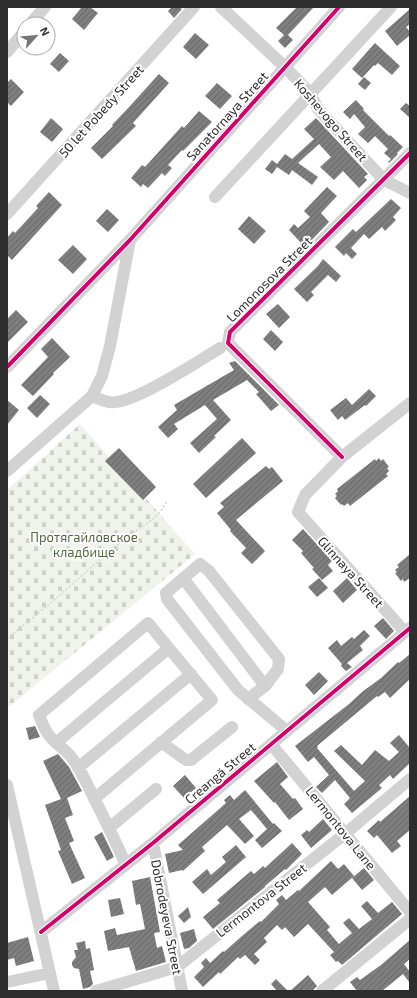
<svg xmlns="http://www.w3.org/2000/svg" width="417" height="998" font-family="'Exo 2',sans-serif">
<defs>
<pattern id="cemetery-stones" width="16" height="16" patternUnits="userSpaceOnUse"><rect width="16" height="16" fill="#f0f3eb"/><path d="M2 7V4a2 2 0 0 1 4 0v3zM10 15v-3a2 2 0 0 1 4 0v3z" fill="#ced1ca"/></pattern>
<pattern id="building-hatch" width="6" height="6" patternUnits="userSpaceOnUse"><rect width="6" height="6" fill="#7e7e7e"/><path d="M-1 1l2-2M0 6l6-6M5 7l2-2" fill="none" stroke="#686868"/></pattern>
</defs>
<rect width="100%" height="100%" fill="#fff"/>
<path fill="url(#cemetery-stones)" d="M80,424L195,554L10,706L7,703V490Z"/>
<path fill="url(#building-hatch)" d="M82,7H90L98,13L84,30L72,19Z
M172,7H179L182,9L174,18L168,11Z
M297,7H314L288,35L293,40L285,48L278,41L284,35L276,28Z
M410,9V24L406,27L410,32V35L397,46L385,31Z
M195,33L209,45L196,59L183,47Z
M375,43L400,66L392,75L378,63L375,66L374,65L362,78L352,69Z
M60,53L69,61L59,72L50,64Z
M159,74L169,83L133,123L136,126L102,159L91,148L113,126L112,125L130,106Z
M364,77L371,83L365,90L358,84Z
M11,79L24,92L11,106L7,102V83Z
M217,83L232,96L220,109L205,96Z
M356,100L364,109L363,110L389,136L390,135L403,147L397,153L398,154L389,163L388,162L391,159L384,153L388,149L375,136L368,143L358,134L365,127L354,114L350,119L343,112Z
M406,103L410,106V118L400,109Z
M199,111L212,122L183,151L182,150L168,165L172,168L165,176L162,173L148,188L143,184L141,187L131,178L142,165L145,167L182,126L184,128Z
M51,118L63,129L52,142L40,132Z
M316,118L368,174L364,177L367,180L359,188L343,171L334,180L320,167L331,157L319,144L298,163L318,177L312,185L292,170L289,175L277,167L272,174L265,169L272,160L277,164L285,154L292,159L314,139L304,129Z
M327,187L337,196L321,213L329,222L305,247L289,230L294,224L298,228L310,217L304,211Z
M49,192L62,205L12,260L7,255V238L13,231L15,233L38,208L36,206Z
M391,199L401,208L393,217L396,220L385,231L382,227L369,239L364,234L351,248L357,254L352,259L346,253L344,256L335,247L353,229L356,232Z
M107,209L119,220L108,232L96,221Z
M249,216L266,231L254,244L238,229Z
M73,245L87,259L73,274L58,260Z
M323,259L341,276L336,282L328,275L311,292L314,295L307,302L294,289L318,266Z
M278,304L290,317L279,328L266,314Z
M16,310L28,322L7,343V319Z
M271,330L283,342L275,351L263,339Z
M52,338L70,357L53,373L54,374L33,396L21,385L48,357L41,349Z
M235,361L279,405L271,411L256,394L259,392L247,380L213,400L231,420L214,436L216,437L199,453L190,443L217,419L205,405L174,424L178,429L168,438L158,427L177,410L174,405L234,370L229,363Z
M369,389L376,396L366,406L365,405L345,420L342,416L338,420L330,410L346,398L352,405Z
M40,395L50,404L37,418L27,408Z
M7,400L19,410L7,425Z
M242,438L256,453L206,498L193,484Z
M119,448L156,487L143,500L105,461Z
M379,458L381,461L383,459L389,467L387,468L389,471L386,474L388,476L350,506L348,503L344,506L342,504L341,505L335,498L337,496L335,494L338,491L337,489L375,459L376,461Z
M266,466L269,469L272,467L283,481L236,520L265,551L252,564L241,553L246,548L230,531L231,530L217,513L224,507L220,503Z
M303,529L332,561L328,565L333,571L322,580L312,569L314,568L301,553L303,551L292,540Z
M410,554V578L404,582L403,579L401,581L395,573L397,572L395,570L399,567L397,565Z
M319,578L328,588L317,597L308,587Z
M347,578L357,590L343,603L333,591Z
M383,618L394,631L386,639L374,626Z
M364,630L370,636L360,646L363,650L347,663L352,667L346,671L341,666L342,664L328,648L337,640L341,646L352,637L354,639Z
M410,654V679L390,698L385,692L378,697L377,696L317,746L318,747L317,748L354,791L365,781L334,751L341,745L362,765L375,750L389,761L399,752L390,743L399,735L410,748V763L393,779L390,775L379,785L382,788L352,813L344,804L350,798L335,780L322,793L316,787L329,775L314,757L308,762L295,746L349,704L362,692L381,678L398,662L399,663Z
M319,672L328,681L314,695L305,685Z
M35,726L40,737L29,740L26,728Z
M58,754L69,767L82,791L67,798L73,815L65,818L74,841L69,843L85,878L72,884L58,851L61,850L45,805L61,799L43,761Z
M277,762L288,777L280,784L293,799L295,798L303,809L289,820L275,802L274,803L254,781Z
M185,775L196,788L184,798L173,786Z
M245,790L273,824L274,823L282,831L262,848L255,840L267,829L251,810L239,819L254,836L245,844L227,825L202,847L205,851L183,871L182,870L169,873L165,854L183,850L178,845L226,803L224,800L230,795L234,800Z
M410,796V830L397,841L401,846L392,853L377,835L374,838L367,831L379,820L380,822Z
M323,819L332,830L311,848L301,835L307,830L309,832Z
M102,832L114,857L107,861L94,837Z
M292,843L302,854L286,870L285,869L265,886V887L213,929L203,917L220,903L217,900L251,871L254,874L263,866L265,868Z
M236,845L246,857L203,894L192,882L207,869L211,875L226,862L222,857Z
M331,861L338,869L344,864L354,876L332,895L325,887L308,902L330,927L327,930L339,944L352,933L343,923L349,918L359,929L372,919L361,906L367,901L378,913L392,902L402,914L342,965L338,961L336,962L330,955L334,952L308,924L294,937L285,927L282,930L277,925L264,938L267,942L254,954L260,960L255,965L245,955L240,959L238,957L220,974L219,972L203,987L194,977L204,967L201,963L206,958L210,963L223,951L224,952L242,936L260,921L261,922L279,904L276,900L282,895L286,900L298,890L299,891Z
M364,868L374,880L362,890L352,878Z
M150,877L160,932L154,933L157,948L162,946L166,962L136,971L129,947L108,951L104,931L115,928L117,935L145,929L140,904L136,905L132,881Z
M120,898L124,914L111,917L108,900Z
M188,907L191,917L184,923L178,916Z
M194,929L197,941L189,948L184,949L180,933Z
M28,937L34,961L16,966L14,958L7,960V943Z
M410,940V959L404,964L410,972V983L403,974L382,991H357L350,982L357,977L360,980L381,965Z
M85,941L86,949L90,948L94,970L90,971L93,984L90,987L83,989L79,969L74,968L72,965V962L76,957L74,950H78L76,943Z
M308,975L317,986L312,991H290Z
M276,979L288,991H277L271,984Z"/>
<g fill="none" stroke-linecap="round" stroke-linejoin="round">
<path stroke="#d2d2d2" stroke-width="1.5" stroke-dasharray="2 2" stroke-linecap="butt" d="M7,638C46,609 82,575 119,543C134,530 160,520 167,500"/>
<path stroke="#d2d2d2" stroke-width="12" d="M221,7L285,67L310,93L318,109L384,180L410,193
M30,24L45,7
M7,52L24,32
M215,197L391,7
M7,214L194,7
M7,367L130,240L339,7
M92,396C97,398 103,401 109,402C130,407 200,360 220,348
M342,457L228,343L230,332L410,153
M7,471L92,396L102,376L110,346L130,240
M183,578L265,686
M405,632L298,512L305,495L342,457L410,403
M248,699L265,686L278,669L279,659L209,571L200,564L166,593L167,599L238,690L287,731
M57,742L169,648
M161,742L186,760H191L232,727
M271,744L410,912
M78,768L191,674
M7,785L54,991
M94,799L212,700L148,623L39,715C42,723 45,732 52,739C58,745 66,750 72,758C81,770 87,784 94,798C105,820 116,842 126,865
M109,828L156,789
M153,843L182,991
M41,932L153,843L410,628
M7,982L50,973
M96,991L177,967L346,833L410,779
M322,991L410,919"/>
<defs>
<path id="cycleway" d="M7,367L130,240L339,7
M342,457L228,343L230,332L410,153
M41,932L153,843L410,628"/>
</defs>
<use href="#cycleway" stroke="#fff" stroke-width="6"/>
<use href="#cycleway" stroke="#d6006c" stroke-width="4"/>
</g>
<g text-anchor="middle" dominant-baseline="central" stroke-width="4" stroke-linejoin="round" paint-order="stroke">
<g font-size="13" fill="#2d2d2d" stroke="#fff">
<text transform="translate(101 111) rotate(-48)">50 let Pobedy Street</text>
<text transform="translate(227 116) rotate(-48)">Sanatornaya Street</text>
<text transform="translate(331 120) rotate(49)">Koshevogo Street</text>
<text transform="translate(269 279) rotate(-45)">Lomonosova Street</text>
<text transform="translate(351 572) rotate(48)">Glinnaya Street</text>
<text transform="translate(220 773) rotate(-40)">Creangă Street</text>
<text transform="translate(341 828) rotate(51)">Lermontova Lane</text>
<text transform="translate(261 900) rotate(-38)">Lermontova Street</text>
<text transform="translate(167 917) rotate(79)">Dobrodeyeva Street</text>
</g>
<g font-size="13" fill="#51673d" stroke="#fff">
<text x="84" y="537">Протягайловское<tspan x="84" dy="15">кладбище</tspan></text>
</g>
</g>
<rect width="417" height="998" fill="none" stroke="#2d2d2d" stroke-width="16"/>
<g transform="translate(36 36) rotate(63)"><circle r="19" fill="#ffffff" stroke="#ababab"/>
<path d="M0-3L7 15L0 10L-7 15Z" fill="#767676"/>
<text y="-6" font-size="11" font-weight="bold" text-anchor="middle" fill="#2d2d2d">N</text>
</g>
</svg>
